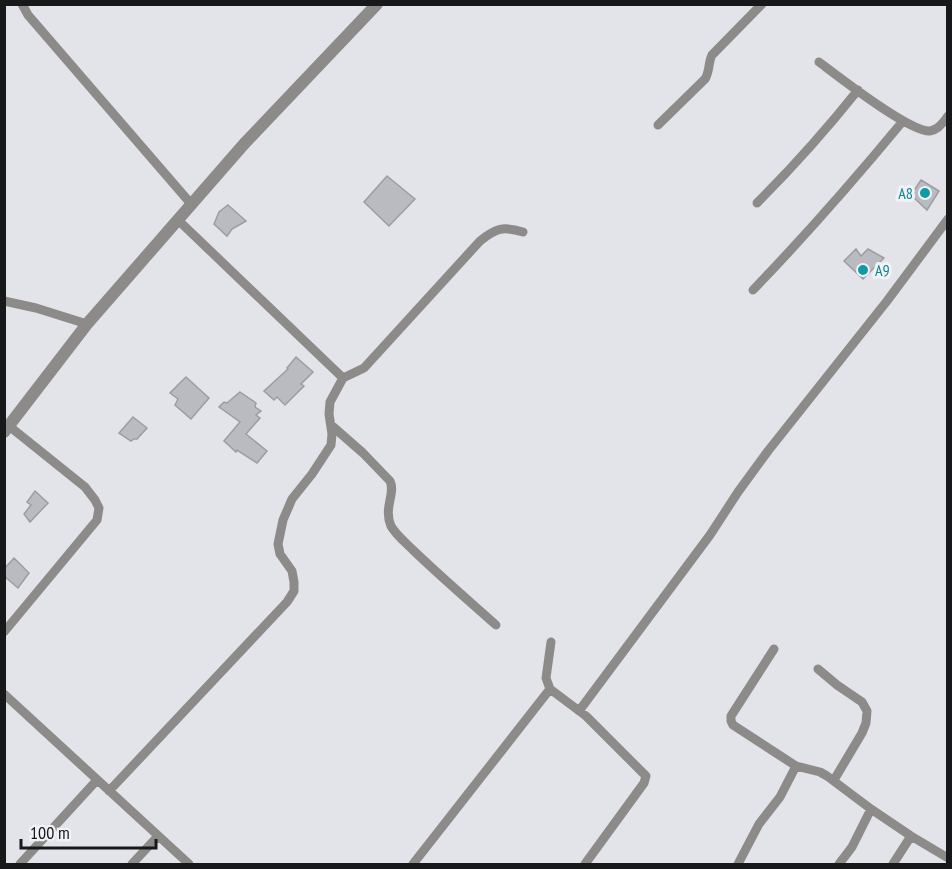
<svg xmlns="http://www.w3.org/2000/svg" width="952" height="869" font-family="'PT Sans Narrow',sans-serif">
<rect width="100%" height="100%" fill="#e3e4e9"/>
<path fill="#babbc0" stroke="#9c9da1" stroke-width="1.5" d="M387,176L415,199L389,226L364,202Z
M921,180L939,191L927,210L911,195Z
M228,205L246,221L232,229L227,236L214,224L219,212Z
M856,249L861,256L868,249L884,258L863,279L844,261Z
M296,357L313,372L301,384L304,386L285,405L277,397L274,400L264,391L288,369L287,368Z
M186,377L209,398L191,419L175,405L178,399L170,393Z
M240,392L256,403L255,407L261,411L256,415L260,418L246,434L267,451L257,463L237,450L236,452L224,441L240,422L219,407L224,402L227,403Z
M133,417L147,428L137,439H134L131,441L119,433Z
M35,491L48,503L30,522L24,514L31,505L27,502Z
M14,558L29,573L18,588L4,576V569Z"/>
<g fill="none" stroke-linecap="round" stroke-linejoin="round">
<path stroke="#8d8b8a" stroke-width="9" d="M22,4L28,15L192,205
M819,62C839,77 909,132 930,131C938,130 944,122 948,116
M658,125L705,79C710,71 708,63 712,55L762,4
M757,203C793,167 826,130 858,90
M178,220L343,378L364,368L480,241C496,228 503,226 523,232
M753,290C805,236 855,179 903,121
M4,301L36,308L87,324
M331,425L363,453L390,481C396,493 383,508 391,526C396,535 406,543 413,550C440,576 468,600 496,625
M4,632L97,520L99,508L95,500L85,487L9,426
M551,642L546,678L550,689L586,716L646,776L644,783L585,864
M774,649L731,716V721L733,725L796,766L820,772L827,776L871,809L911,836L948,858
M818,669L837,685L862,702L867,711L866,723L862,733L834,780
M4,694L189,864
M579,711L710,535L738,492L768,451L887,301L948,219
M109,791L287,602L294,591V582L292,571L280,554L278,544L283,520L292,499L312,474L331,445L332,434L329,414L330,402L343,378
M20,864L97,780
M132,864L158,836
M413,864L550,689
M738,864L759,824L780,797L796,766
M839,864L852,847L871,809
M893,864L911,836"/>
<path stroke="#8d8b8a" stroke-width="12" d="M4,432L87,324L244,144L377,4"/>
</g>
<g fill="#0f9aa8" stroke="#f0f2f6" stroke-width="2">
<circle cx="925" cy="193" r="6"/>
<circle cx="863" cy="270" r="6"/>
</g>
<g text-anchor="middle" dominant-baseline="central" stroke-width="6" stroke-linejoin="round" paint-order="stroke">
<g font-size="16" fill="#0d838f" stroke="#f0f2f6" text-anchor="end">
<text x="913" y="193">A8</text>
<text x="875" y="270" text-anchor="start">A9</text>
</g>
</g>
<rect width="952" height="869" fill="none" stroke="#17181a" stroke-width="12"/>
<path d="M21 839v9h135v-9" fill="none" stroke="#17181a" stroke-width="3"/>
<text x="30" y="839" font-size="18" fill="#17181a" stroke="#f0f2f6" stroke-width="4.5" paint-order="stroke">100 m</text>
</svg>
